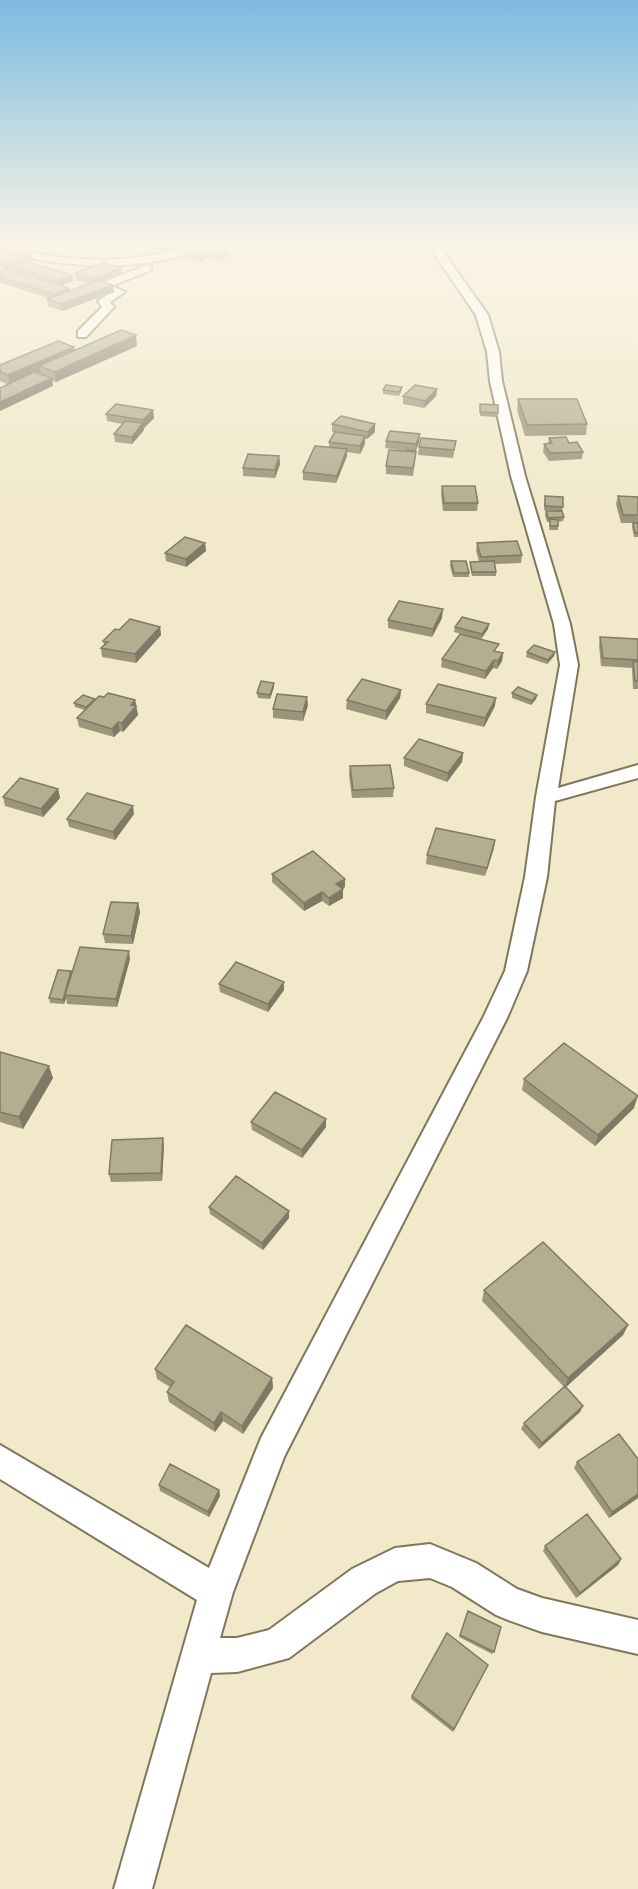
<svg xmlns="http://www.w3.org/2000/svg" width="638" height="1889" font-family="'IBM Plex Sans',sans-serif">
<rect width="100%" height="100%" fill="#f1e9ca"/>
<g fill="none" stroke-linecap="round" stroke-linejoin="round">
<defs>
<path id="street" d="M200,242H214C206,249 191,253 180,256C123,271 67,267 10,254L5,251L10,248C74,263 138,266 200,242Z
M426,242H436L488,315L499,352L502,381L525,476L570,624L578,665L558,788L638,765V778L555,801L547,877L527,971L507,1018L284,1457L233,1592L220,1638H237L269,1630L352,1569L395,1548L430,1544L476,1563L517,1589L542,1598L638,1620V1654L542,1632L508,1620L496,1615L452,1587L430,1578L398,1581L376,1593L289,1658L237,1672L211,1673L152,1889H114L197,1600L0,1479V1445L209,1568L261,1438L483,1018L505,971L525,877L536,797L560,665L554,624L511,476L490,381L487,352L476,315Z
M147,265L151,266V270L112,286L125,292L110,302L114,307L112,309L86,337H78V331L102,307L98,301L110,293L98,288V284Z"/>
<path id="secondary" d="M22,242H44L41,245L0,260V250Z"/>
</defs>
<use href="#street" stroke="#7f775b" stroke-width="4"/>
<use href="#secondary" stroke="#7f775b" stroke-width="3"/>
<use href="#street" fill="#fff" fill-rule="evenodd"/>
<use href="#secondary" fill="#f6d4ea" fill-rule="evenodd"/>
</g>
<path fill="#9c957c" d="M139,242H155L156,244L173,249L164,253L153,249V247L149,248L139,244Z
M163,242H192L178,247Z
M202,254L228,257L219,261L207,258L201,262L185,258V255Z
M31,255L32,261L30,262L73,281L62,286L69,288V291L89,284L76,280L75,273L121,268L122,274L104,282L114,292L62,311L48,306L47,299L49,298L0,283V272L5,270L0,268V257Z
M137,346L56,382L52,381L53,386L7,384L0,381V365L75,351Z
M402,387V390L399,396L383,394V390Z
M437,389L436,396L424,408L403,404V396Z
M518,399L587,424L586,435L525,436L517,410Z
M480,404L498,413L497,417L480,416Z
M153,410L154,418L144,428H143L144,430L132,444L115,442L114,434L122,424L107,421L106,414Z
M332,424L375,432L367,439H365V444L360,454L347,452V456L336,483L303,480V472L329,447V442L337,433L332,432Z
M549,438L569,443L583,452L582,459L549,461L543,452L544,444H548Z
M386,441L419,442L416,451V455L413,476L386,474V466L407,451L385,448Z
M456,441L453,458L418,455L419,447Z
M279,456L280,464L275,478L243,476V468Z
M442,486L478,503L477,511H443L441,494Z
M545,496L563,507L562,511L564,517L563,521L558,522V530H549L550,522H547L545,515L546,511H559L544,510Z
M618,496L638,497V537H634L632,527L633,523H621L616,504Z
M205,543L206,551L186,567L166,561L165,553Z
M477,543L522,555L521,563L494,564L496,572V576H472L470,566V562L479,561L476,551Z
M451,561L469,573V577H453L450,566Z
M442,618L432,637L388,628V620Z
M160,627L161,635L136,663L102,657L101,648L104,645L103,641L119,630Z
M455,627L488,629L481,639L454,632Z
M600,637L638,639V689H633L632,668L601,666L599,645Z
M498,652L503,653L502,661L497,669L493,668L485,679L441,667L442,659Z
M527,652L554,656L547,664L526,657Z
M274,687L270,699L258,698L257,693Z
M401,690L400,698L386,720L346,709L347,700Z
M512,693L537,695L536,699L531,705L512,698Z
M104,697L135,700L138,715L123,732L120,731L114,737L79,727L77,718L85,710L75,707L74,703Z
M426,704L495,706L484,727L426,713Z
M308,705L303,721L273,718V709Z
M463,753L462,762L447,782L404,766V758Z
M350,766L394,788L393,797L352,798L349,775Z
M58,789L60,798L43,817L5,806L3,797Z
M134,814L115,840L69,827L67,819Z
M494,848L485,876L426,864L427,855Z
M272,874L345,879V887L342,889L343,898L329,906L322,901L304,911L272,882Z
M138,903L140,912L133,944L105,943L103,934Z
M130,959L117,1007L67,1004L66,998L64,1004L50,1003L49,998L71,971L72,974Z
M284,982V990L268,1012L220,992L219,984Z
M0,1052L53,1078L23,1129L0,1122Z
M524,1079L634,1108L595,1146L522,1090Z
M326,1119V1127L302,1158L252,1130L251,1122Z
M164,1146L162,1181L111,1182L109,1174Z
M209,1207L289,1218L263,1250L210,1214Z
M484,1290L628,1325L623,1335L566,1387L580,1412L539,1449L521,1429L524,1423L564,1387L482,1301Z
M155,1369L272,1378L273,1388L243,1434L223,1421L215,1432L169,1402L167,1392L170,1387L157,1379Z
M577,1462L638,1498L609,1518L574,1468Z
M159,1485L219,1490L220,1496L209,1517L160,1491Z
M545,1546L621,1559L618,1565L576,1598L543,1551Z
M468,1611L494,1652L492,1654L459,1637Z
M488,1665L453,1732L411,1699L412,1696Z"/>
<path fill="#7f7965" d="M156,242V246L149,248V244Z
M178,242H192L178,247Z
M173,246V249L164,253V249Z
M228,253V257L219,261V258Z
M31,255L32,261L14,267L11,266V268L6,270L5,263Z
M206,255L207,259L201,262L200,258Z
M121,268L122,274L94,285L93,279Z
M72,275L73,281L58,287L57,280Z
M113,285L114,292L62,311L61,304Z
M69,288L70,295L56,300L55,294Z
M136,335L137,346L56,382L55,372Z
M74,347L76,357L39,366L41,372L10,386L8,375Z
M52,378L53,386L0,411V402Z
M437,389L436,396L424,408L425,401Z
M153,410L154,418L144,428L143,420Z
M143,423L144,430L132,444V437Z
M375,424V432L367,439L368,432Z
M420,434L419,442L415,452L416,444Z
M365,436V444L360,454V446Z
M347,449V456L336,483L337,476Z
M279,456L280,464L275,478V470Z
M205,543L206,551L186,567V559Z
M443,609L442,618L432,637L433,629Z
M489,624L488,629L481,639L482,634Z
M160,627L161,635L136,663L135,654Z
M555,652L554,656L547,664L548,660Z
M503,653L502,661L497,669L498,661Z
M494,660L493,668L485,679L486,671Z
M274,683V687L270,699V695Z
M401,690L400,698L386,720V711Z
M537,695L536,699L531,705L532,701Z
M307,697L308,705L303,721V712Z
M496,698L495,706L484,727L485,718Z
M135,700L138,715L123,732L122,723L131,705Z
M118,722L120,731L114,737L112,729Z
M463,753L462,762L447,782L448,773Z
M58,789L60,798L43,817L41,809Z
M133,806L134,814L115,840L113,832Z
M495,840L494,848L485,876L487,868Z
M345,879V887L336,893V884Z
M343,889V898L329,906V898Z
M322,892V901L304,911V903Z
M138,903L140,912L133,944L131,936Z
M129,951L130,959L117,1007L116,999Z
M71,971L72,976L65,995L66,998L64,1004L63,1000Z
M284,982V990L268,1012V1004Z
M49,1066L53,1078L23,1129L19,1117Z
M638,1096L634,1108L595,1146L598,1135Z
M326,1119V1127L302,1158V1150Z
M163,1138L164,1146L162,1181L161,1173Z
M289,1211V1218L263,1250L262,1243Z
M628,1325L623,1335L565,1388L568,1378Z
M272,1378L273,1388L243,1434L242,1426Z
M583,1406L580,1412L539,1449L542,1443Z
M221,1412L223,1421L215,1432L214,1423Z
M219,1490L220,1496L209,1517L208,1512Z
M638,1494V1498L609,1518L612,1512Z
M621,1559L618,1565L576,1598L580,1593Z"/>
<path fill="#b5ad90" stroke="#7f7965" stroke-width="1.5" d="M142,242H156L149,244Z
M162,243L173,246L164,249L152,246Z
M20,250L31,255L5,263L0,261V257Z
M211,250L228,253L219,258L202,254Z
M191,252L206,255L200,258L185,255Z
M26,261L72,275L57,280L11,266Z
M103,262L121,268L93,279L75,273Z
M6,269L69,288L55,294L0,277V272Z
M99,280L113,285L61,304L47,299Z
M121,330L136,335L55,372L39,366Z
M58,341L74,347L8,375L0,372V365Z
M34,372L52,378L0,402V388Z
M386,385L402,387L399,392L383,390Z
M415,385L437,389L425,401L403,396Z
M518,399H577L587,424L527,425Z
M116,404L153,410L143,420L106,414Z
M480,404L498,405V413L480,412Z
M341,416L375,424L368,432L332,424Z
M125,421L143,423L132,437L114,434Z
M390,431L420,434L416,444L386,441Z
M335,432L365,436L360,446L329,442Z
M566,437L569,443L577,442L583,452L550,453L544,444L552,443L549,438Z
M421,438L456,441L454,450L419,447Z
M315,446L347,449L337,476L303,472Z
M389,450L416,452L413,468L386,466Z
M407,450L416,451V452L407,451Z
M248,454L279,456L275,470L243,468Z
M442,486H475L478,503H444Z
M545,496L563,497V507L545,506Z
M618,496L638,497V515H623Z
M546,511H562L564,517L548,518Z
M550,519L558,520V526H550Z
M633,523H638V533H635Z
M185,537L205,543L186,559L165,553Z
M517,541L522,555L481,557L477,543Z
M451,561H466L469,573H454Z
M494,561L496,572H472L470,562Z
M399,601L443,609L433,629L388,620Z
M462,617L489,624L482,634L455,627Z
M130,619L160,627L135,654L101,648L108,642L103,641L115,629L119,630Z
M460,634L499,644L494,651L503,653L498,661L494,660L486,671L442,659Z
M600,637L638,639V660L603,658Z
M534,645L555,652L548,660L527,652Z
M633,662H638V681H635Z
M362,679L401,690L386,711L347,700Z
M261,681L274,683L270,695L257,693Z
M438,684L496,698L485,718L426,704Z
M518,687L537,695L532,701L512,693Z
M108,693L135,700L131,705L136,706L122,723L118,722L112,729L77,718L99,696L104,697Z
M277,694L307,697L303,712L273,709Z
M83,695L95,699L86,707L74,703Z
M419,739L463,753L448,773L404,758Z
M390,765L394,788L353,790L350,766Z
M20,778L58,789L41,809L3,797Z
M87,793L133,806L113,832L67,819Z
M436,828L495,840L487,868L427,855Z
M313,851L345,879L336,884L343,889L329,898L322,892L304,903L272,874Z
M111,902L138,903L131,936L103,934Z
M80,947L129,951L116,999L65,995Z
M236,962L284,982L268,1004L219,984Z
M58,970L71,971L63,1000L49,998Z
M564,1043L638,1096L598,1135L524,1079Z
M0,1052L49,1066L19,1117L0,1112Z
M275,1092L326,1119L302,1150L251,1122Z
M163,1138L161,1173L109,1174L112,1140Z
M236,1176L289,1211L262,1243L209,1207Z
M543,1242L628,1325L568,1378L484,1290Z
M186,1325L272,1378L242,1426L221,1412L214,1423L167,1392L174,1382L155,1369Z
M565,1386L583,1406L542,1443L524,1423Z
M619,1434L638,1459V1494L612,1512L577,1462Z
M170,1464L219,1490L208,1512L159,1485Z
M587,1514L621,1559L580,1593L545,1546Z
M468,1611L501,1627L494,1652L460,1635Z
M447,1633L488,1665L454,1729L412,1696Z"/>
<linearGradient id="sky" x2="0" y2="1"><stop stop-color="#7dbbe0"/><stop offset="0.48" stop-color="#f9f5e7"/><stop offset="1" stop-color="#f9f5e7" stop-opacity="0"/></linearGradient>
<rect width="638" height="506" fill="url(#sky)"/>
</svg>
